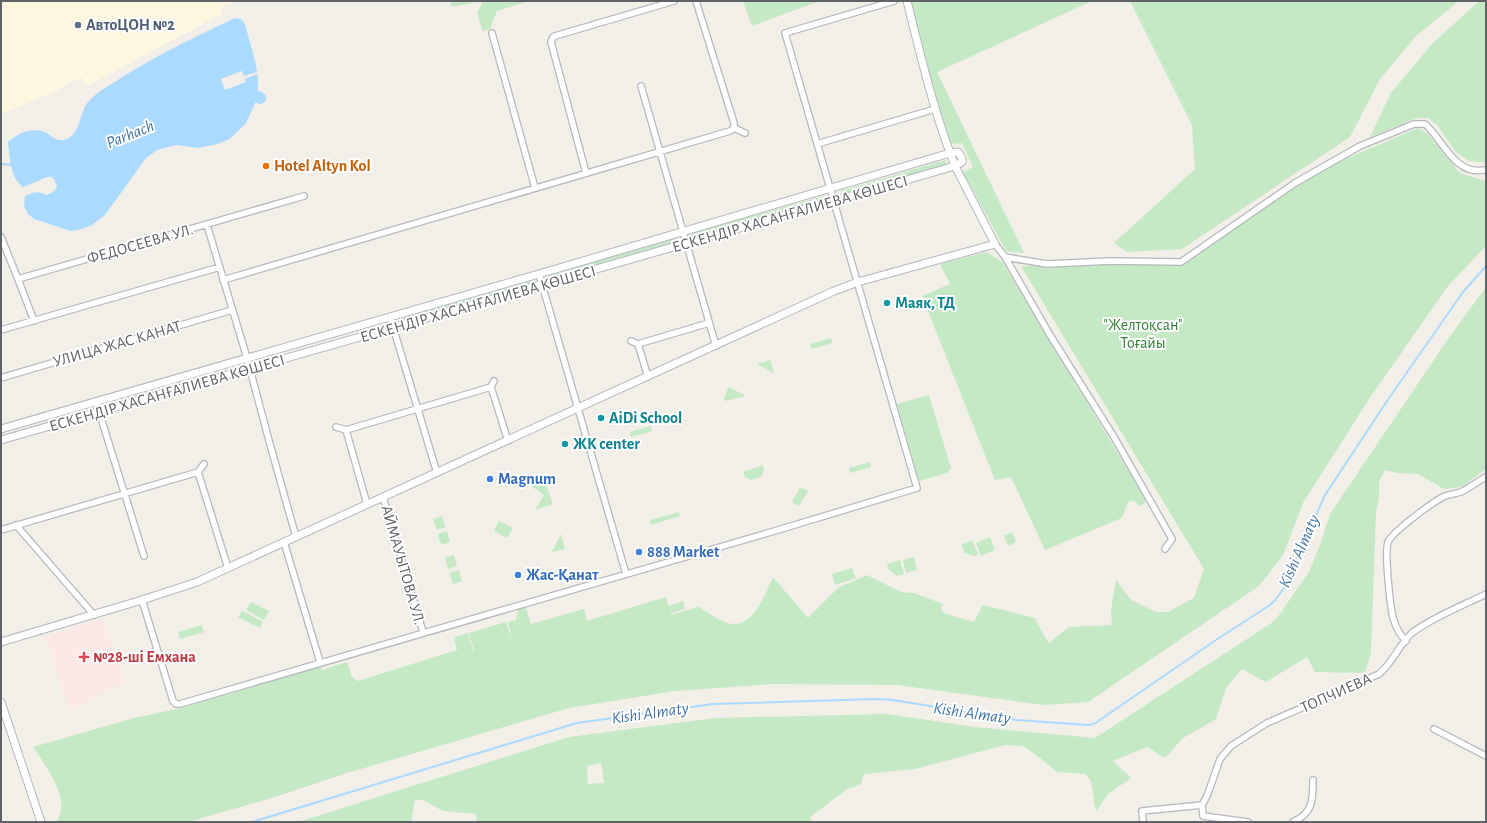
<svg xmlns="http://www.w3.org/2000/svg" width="1487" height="823" font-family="'Alegreya Sans',sans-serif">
<rect width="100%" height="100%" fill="#f1efe8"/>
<path fill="#fef7e0" d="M1,1H236L222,6L221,14L87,86L81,77L54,92L1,114Z"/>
<path fill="#fce8e6" d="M104,619L125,685L116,686L69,712L46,636Z"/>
<path fill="#c5e8c5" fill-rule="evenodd" d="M450,1H482L452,7Z
M483,1H529L497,11L490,29L483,31L477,13Z
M743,1H820L752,26Z
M911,1H1092L937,72L1024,253L1006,251L963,172L973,167L962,143L950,144L929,75Z
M1130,1H1459L1416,36L1380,79L1350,137L1182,249L1127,252L1114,243L1195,169L1192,125Z
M1479,1H1486V163L1469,161L1456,152L1438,126L1428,118H1417L1370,137L1391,93L1431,45Z
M1418,128L1428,134L1460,173L1486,181V246L1448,286L1369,399L1303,503L1283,555L1259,586L1088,702L1044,705L897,685L773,684L675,691L569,708L347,773L275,797L188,822H56C73,801 45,765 33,747L134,718L177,709L321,667L322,670L347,662L352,677L358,681L457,650L454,637L468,633L473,651H474L469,633L506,622L512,641L508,622L516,620L518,608L525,606L531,624L584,609L587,621L666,597L668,606L683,601L685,609L671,613V615L695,608L697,606C706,611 716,619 727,623C753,631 765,594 773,577L808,618L838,588L867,575L901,592L914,593L943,604L941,608L943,613L974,622L983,605L1035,618L1042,632L1049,643L1069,627L1112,625L1111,610L1116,580L1131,600L1156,612H1168L1194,598L1204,569L1021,266L1181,264L1239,223L1322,169Z
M945,160L947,166L842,196L841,191Z
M824,196L825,201L693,239L692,233Z
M677,238L678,243L549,280L548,275Z
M987,252L1003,263L1146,500L1144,504L1138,506L1134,500L1128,502L1122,518L1045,550L1011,477L995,480L922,296L950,284L940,264Z
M533,279L535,285L401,324L399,319Z
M1486,287V469L1462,487L1444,489L1418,474L1398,473L1385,470L1379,481V499L1376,511L1371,653L1365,673L1315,672L1307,657L1266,682L1242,669L1226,688L1216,719L1183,738L1165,758L1147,747L1113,761L1131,778L1108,794L1096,812L1091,781L1085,774L1057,772L1040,758L1023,746L1005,745L915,769L864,774L861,784L846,790L810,817L812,822H476L477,814L443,811L423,800H415L411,822H298L569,737L715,718L887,714L975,727L1095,738L1270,624L1277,618L1309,572L1321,542L1330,514L1448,339ZM601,763L604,783L588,784L587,766Z
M831,338L833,343L812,349L810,344Z
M770,360L774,373L757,364Z
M729,387L746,396L725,401L724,397Z
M929,395L951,468L947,473L919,481L897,404Z
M651,426L652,431L631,437L630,432Z
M870,462L871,467L850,473L849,468Z
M763,465L764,471L761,477L751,480L745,477L743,472Z
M544,479L553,504L535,510L544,495L528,484Z
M800,487L808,491L799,506L792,502Z
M679,512L680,516L651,525L650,520Z
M442,516L446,527L437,530L433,519Z
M499,521L513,528L507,538L494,531Z
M447,531L450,542L441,545L438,534Z
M1012,532L1016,542L1008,546L1004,536Z
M561,534L565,549L552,552Z
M990,537L995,550L981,556L976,543Z
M972,540L978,554L975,556L965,553L961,545Z
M454,555L457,566L448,569L445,557Z
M914,557L917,570L906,573L903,560Z
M900,560L904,574L897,576L888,569L887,564Z
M852,568L856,578L835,585L832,574Z
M459,570L462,581L453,584L450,573Z
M251,602L269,611L264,620L246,610Z
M242,611L263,622L260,628L238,617Z
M202,625L204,632L180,639L178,632Z"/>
<path fill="#aadaff" d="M235,18L241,19L245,24L256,65L258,81V97L246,123L231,138L218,144L198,148L176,145L157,150L146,158L105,215L92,225L82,229L71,231L34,219L28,214L24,206L25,196C32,193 38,190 46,195C51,194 54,192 57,187C53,173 49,176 38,181C33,183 28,185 23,187C10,178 10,157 8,142C17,134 28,128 41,131C51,133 56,145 69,138C81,131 80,110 89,101C98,91 112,84 124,76C159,54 197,36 235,18Z"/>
<path fill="#f1efe8" d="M242,71L244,76L257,72V74L245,79L246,82L225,90L221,79Z"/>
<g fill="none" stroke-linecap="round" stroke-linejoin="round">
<path stroke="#aadaff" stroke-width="2" d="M1,164L14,165
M252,822L577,723L713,704L875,699L893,700L1017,720L1088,725L1094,724L1216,640L1270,605L1276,599L1284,588L1325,495L1387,401L1463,292L1486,266"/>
<path stroke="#aadaff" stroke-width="12" d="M258,97L260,98"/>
<defs>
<path id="minor" d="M696,1L734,123V128
M492,33L535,188
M641,86L716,346
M734,128L745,133
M817,144L935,109
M586,173L551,42L553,37L555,36L674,1
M207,225L247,358L271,448L296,537
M1,237L18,279L304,196
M995,244L1005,257L1050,335L1114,437L1172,539L1165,549
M1005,257L1047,264L1111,261L1181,262L1295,183L1360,146L1414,124H1425C1440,137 1452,167 1473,170C1477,171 1482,170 1486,170
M539,274L626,574
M18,279L34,321
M223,280L730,131L734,128
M390,317L437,473
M1,330L220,267
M631,341L638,344L709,323
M638,344L648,377
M1,378L232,310
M491,387L508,441
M96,402L144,556
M336,427L346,430L491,387L494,381
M346,430L367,504
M198,472L228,568
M383,497L423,632
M16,525L94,615
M1,530L198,472L204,464
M284,542L320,662
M142,600L173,701L176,704H180L778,530L917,488L785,33L894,1
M1406,641C1392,627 1391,609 1389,590C1388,579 1385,551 1388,542C1392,532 1434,501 1445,496C1450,494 1457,494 1463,491C1471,487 1478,481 1486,477
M1434,729L1486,756
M1202,805L1207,796L1220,759L1231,746L1267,723L1379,674C1393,663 1399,644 1412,633C1431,618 1464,605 1486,594
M1202,805L1203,816L1248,822
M1143,822L1142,811L1202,805
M1293,822C1313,813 1313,800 1313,780"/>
<path id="tertiary" d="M1,429L539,274L950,153L958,152L962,158V162L955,166L1,440
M1,642L142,600L197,582L834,291L858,282L995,244L955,166C934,113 921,57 907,1
M1,702L41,822"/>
</defs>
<use href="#minor" stroke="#b5b8bc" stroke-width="8"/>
<use href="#tertiary" stroke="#b5b8bc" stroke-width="9"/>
<use href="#minor" stroke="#fff" stroke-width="5.5"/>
<use href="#tertiary" stroke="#fff" stroke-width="7"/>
</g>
<circle fill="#5c6f8a" stroke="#fff" stroke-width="1.5" cx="78" cy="25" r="4"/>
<circle fill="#e8710a" stroke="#fff" stroke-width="1.5" cx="266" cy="166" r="4"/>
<g fill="#0f9aa8" stroke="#fff" stroke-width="1.5">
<circle cx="887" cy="303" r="4"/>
<circle cx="601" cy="418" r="4"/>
<circle cx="565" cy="444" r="4"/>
</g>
<g fill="#3f7fe0" stroke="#fff" stroke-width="1.5">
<circle cx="490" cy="479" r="4"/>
<circle cx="639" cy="552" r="4"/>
<circle cx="518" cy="575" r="4"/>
</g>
<path fill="#e0444e" stroke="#fff" stroke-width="1.5" d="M82 651h4v4h4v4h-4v4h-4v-4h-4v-4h4z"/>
<g text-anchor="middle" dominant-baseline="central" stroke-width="4" stroke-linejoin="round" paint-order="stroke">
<g font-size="16" font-weight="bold" fill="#4e5e75" stroke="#fff" text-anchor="start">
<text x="86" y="25">АвтоЦОН №2</text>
</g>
<g font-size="16" font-weight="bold" fill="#c56008" stroke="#fff" text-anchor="start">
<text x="274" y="166">Hotel Altyn Kol</text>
</g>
<g font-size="16" fill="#5f6368" stroke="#fff">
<text transform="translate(790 214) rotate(-16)">ЕСКЕНДІР ХАСАНҒАЛИЕВА КӨШЕСІ</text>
<text transform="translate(140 244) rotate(-16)">ФЕДОСЕЕВА УЛ.</text>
<text transform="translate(478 304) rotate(-16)">ЕСКЕНДІР ХАСАНҒАЛИЕВА КӨШЕСІ</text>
<text transform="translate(117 344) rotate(-16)">УЛИЦА ЖАС КАНАТ</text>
<text transform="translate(167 393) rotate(-16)">ЕСКЕНДІР ХАСАНҒАЛИЕВА КӨШЕСІ</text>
<text transform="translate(403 565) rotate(74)">АЙМАУЫТОВА УЛ.</text>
<text transform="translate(1336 693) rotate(-24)">ТОПЧИЕВА</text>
</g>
<g font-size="16" font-weight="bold" fill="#0d838f" stroke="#fff" text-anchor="start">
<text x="895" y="303">Маяк, ТД</text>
<text x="609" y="418">AiDi School</text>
<text x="573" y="444">ЖК center</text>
</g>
<g font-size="16" fill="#348238" stroke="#fff">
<text x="1143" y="325">"Желтоқсан"<tspan x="1143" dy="18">Тоғайы</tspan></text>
</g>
<g font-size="16" font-weight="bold" fill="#366cbe" stroke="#fff" text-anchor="start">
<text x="498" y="479">Magnum</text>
<text x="647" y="552">888 Market</text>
<text x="526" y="575">Жас-Қанат</text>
</g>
<g font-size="16" font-weight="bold" fill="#be3a42" stroke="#fff" text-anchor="start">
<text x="93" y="657">№28-ші Емхана</text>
</g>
<g font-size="17" font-style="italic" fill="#4174aa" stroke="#fff">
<text transform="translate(130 134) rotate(-22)">Parhach</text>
<text transform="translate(1299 551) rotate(-66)">Kіshі Almaty</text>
<text transform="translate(650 713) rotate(-8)">Kіshі Almaty</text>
<text transform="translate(972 713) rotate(8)">Kіshі Almaty</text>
</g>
</g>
<rect width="1487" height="823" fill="none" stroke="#5f6368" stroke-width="4"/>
</svg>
